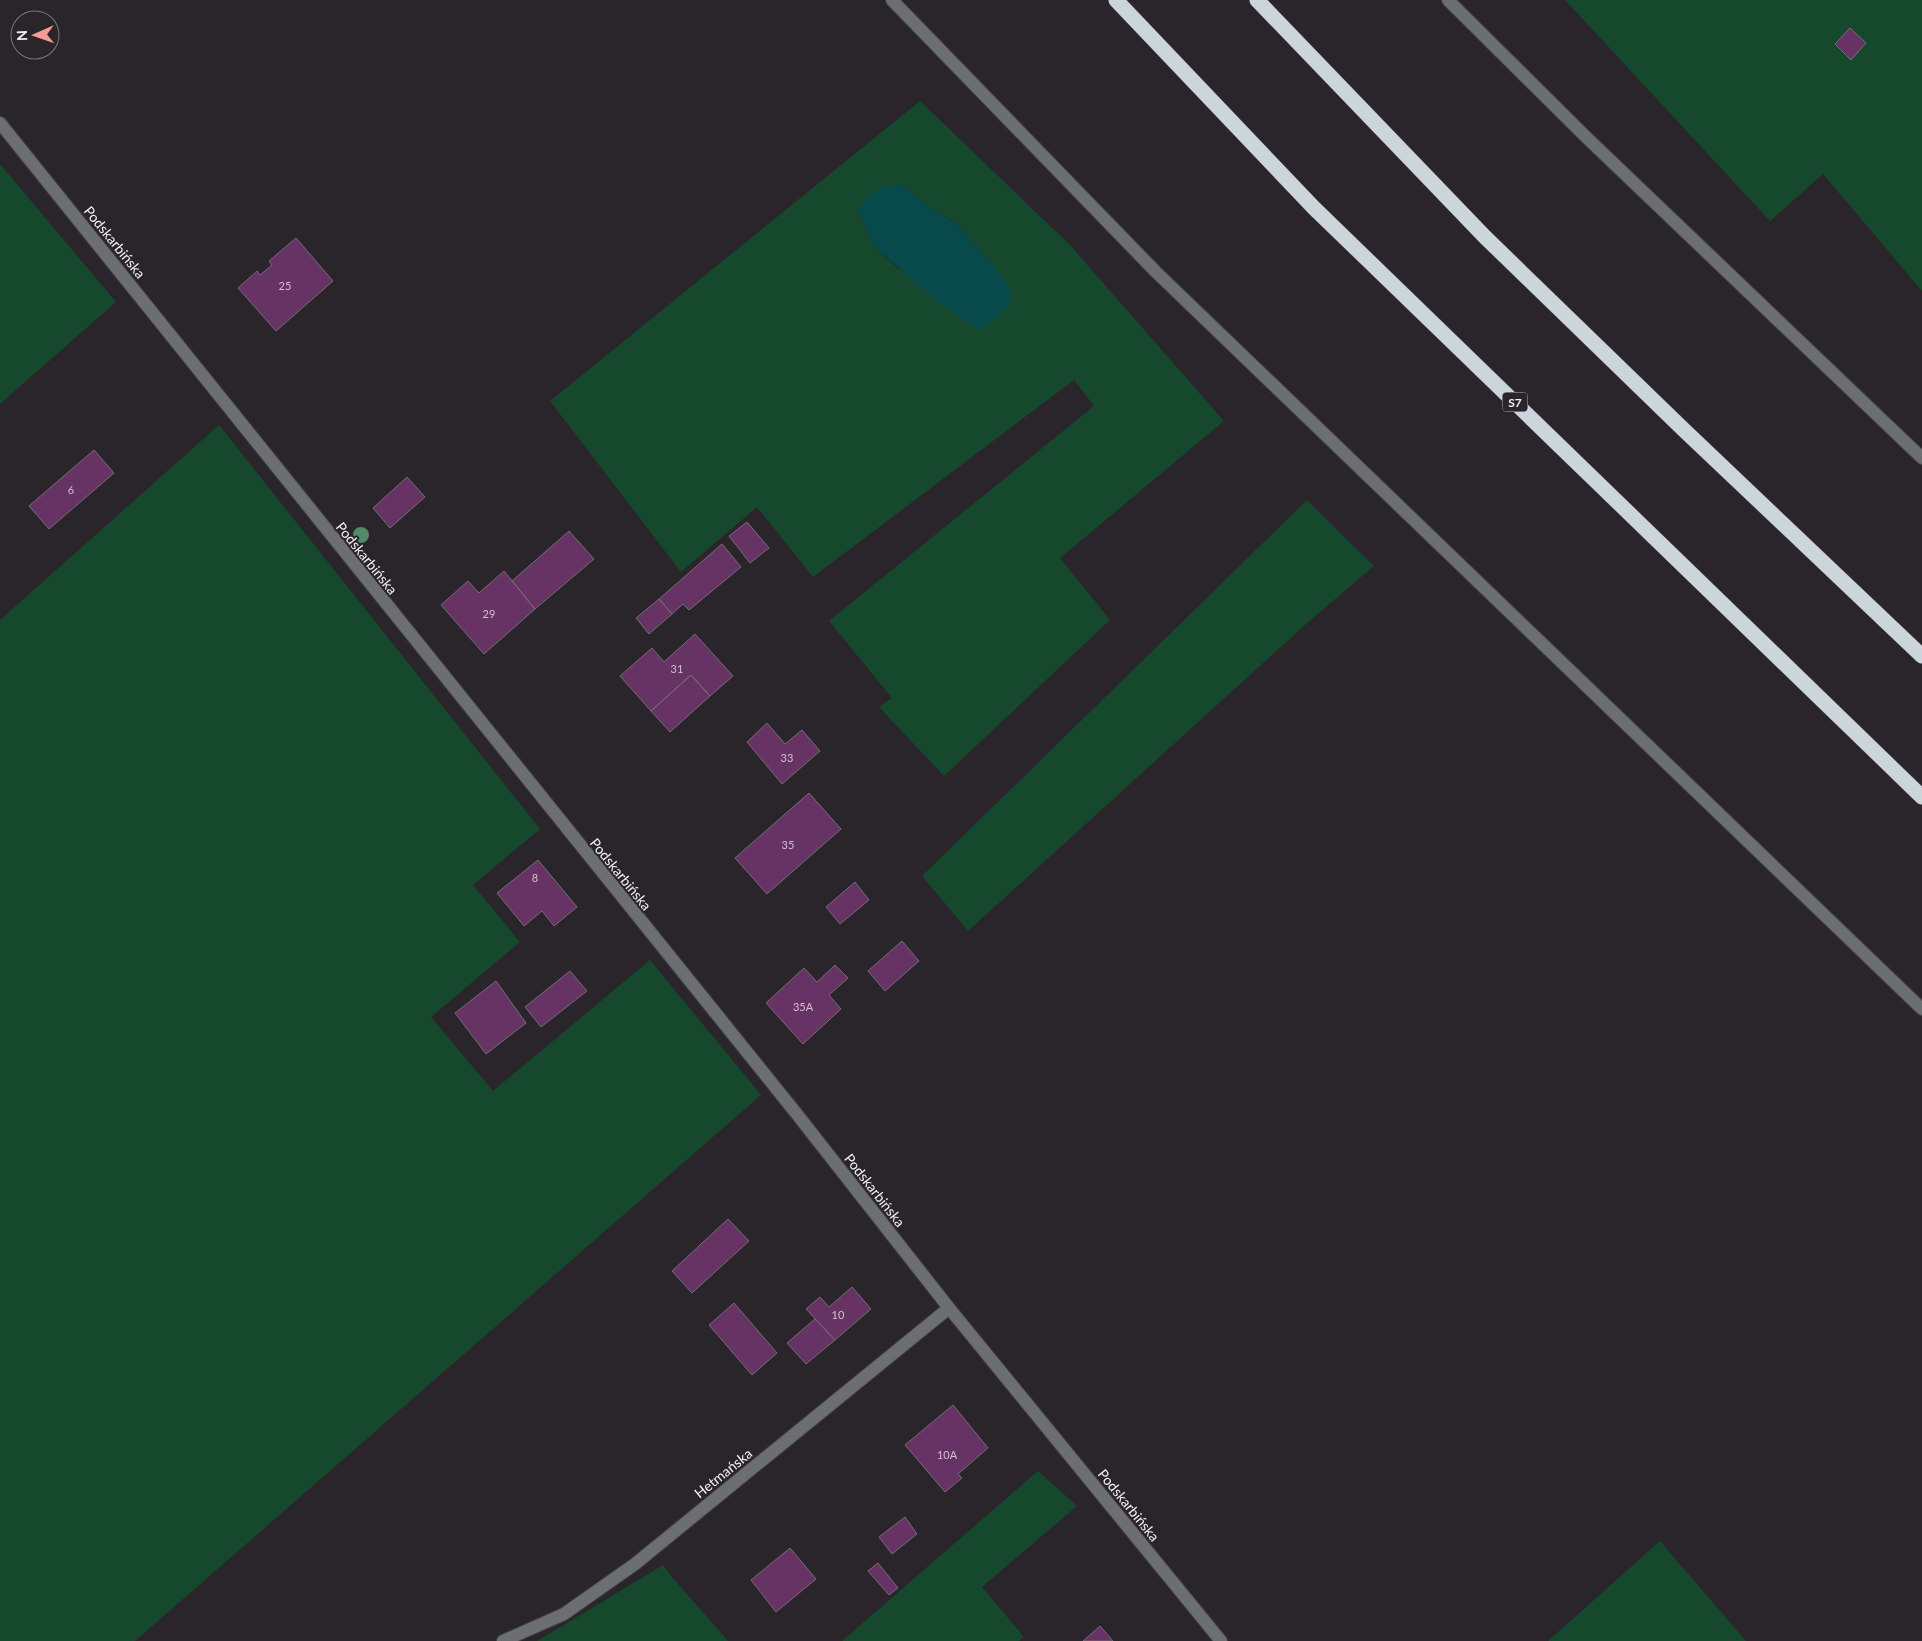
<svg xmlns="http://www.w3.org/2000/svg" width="1922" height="1641" font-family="Lato,sans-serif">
<rect width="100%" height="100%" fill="#2a252a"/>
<path fill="#16482e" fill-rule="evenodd" d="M1565,0H1922V291L1823,174L1770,221Z
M920,101L1069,244L1224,421L1060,558L1110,620L944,776L879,707L892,698L829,621L1094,406L1074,380L813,577L757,507L681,572L550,401ZM902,184L928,207L954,222L994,266L899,269L874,246L858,210Z
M0,164L116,302L0,404Z
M219,425L540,829L473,885L520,942L431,1017L493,1091L650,960L761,1095L135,1641H0V620Z
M1307,500L1374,566L1306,624L968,931L922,876Z
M1038,1471L1077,1506L982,1587L1024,1637L1019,1641H842Z
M1660,1541L1746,1641H1548Z
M663,1565L672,1577L728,1641H537Z"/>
<path fill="#08494b" d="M902,184L928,207L954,222L994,266L1010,290V305L980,330L937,301L874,246L858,210C870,191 880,186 902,184Z"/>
<path fill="#663364" stroke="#746d74" d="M1850,28L1866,43L1851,60L1835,44Z
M296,238L333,281L276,331L238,288L257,271L260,275L272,265L269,261Z
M94,450L114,473L49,529L29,506Z
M407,477L425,497L390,528L373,508Z
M747,522L769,548L750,563L729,536Z
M569,531L594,559L535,609L512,581Z
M722,544L741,567L689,610L683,604L672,614L659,599Z
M504,571L535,609L484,654L441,605L468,581L479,593Z
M659,599L672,614L649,634L636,618Z
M695,634L733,676L710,696L691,675L651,711L620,676L652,648L664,662Z
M691,675L710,696L670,732L651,711Z
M767,723L785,744L802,730L820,751L782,784L747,742Z
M809,793L841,829L767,894L735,858Z
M538,860L577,907L554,926L542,911L524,926L497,893Z
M855,882L869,900L840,924L826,907Z
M902,941L919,961L885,991L868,971Z
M835,965L848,978L829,995L841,1009L803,1044L766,1003L804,968L817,982Z
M570,971L587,991L541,1027L525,1007Z
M496,981L526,1023L486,1054L455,1013Z
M728,1219L749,1241L692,1293L672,1271Z
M852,1287L871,1309L835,1340L806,1309L820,1297L829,1307Z
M734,1303L777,1353L752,1375L709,1325Z
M815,1319L835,1340L806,1364L787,1343Z
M953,1405L988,1448L958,1474L962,1478L945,1492L905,1445Z
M905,1517L917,1534L892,1554L879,1537Z
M790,1548L816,1579L776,1612L751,1580Z
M878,1563L898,1588L889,1595L868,1571Z
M1100,1626L1113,1641H1083Z"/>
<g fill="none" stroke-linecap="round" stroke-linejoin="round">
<defs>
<path id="street" d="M892,0L1156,272L1922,1009
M1448,0L1586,137L1922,458
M0,123L796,1113L949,1308L1221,1641
M503,1641L564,1614L635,1564L949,1308"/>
<path id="highway" d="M1116,0L1314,208L1922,797
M1257,0L1485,237L1684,430L1922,656"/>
</defs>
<use href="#street" stroke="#464146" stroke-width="14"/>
<use href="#highway" stroke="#464146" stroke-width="16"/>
<use href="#street" stroke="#6c6f72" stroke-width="12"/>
<use href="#highway" stroke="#cdd5dc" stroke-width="15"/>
</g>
<circle fill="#538a6b" cx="361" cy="535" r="8"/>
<g text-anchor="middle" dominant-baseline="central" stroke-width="4" stroke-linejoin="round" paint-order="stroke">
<g font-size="11" fill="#d0c0cf">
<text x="285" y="285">25</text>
<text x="71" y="489">6</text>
<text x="489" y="613">29</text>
<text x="677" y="668">31</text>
<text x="787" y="757">33</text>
<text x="788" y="844">35</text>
<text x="535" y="877">8</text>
<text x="803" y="1006">35A</text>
<text x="838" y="1314">10</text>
<text x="947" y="1454">10A</text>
</g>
<rect fill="#2a252a" stroke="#b7b2b7" stroke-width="1" x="1502.5" y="392.5" width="25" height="19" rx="4"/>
<g font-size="12" font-weight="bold" fill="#f3eff3">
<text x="1515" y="402">S7</text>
</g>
<g font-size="14" fill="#f3eff3" stroke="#2a252a">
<text transform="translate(115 242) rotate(51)">Podskarbińska</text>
<text transform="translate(367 558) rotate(51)">Podskarbińska</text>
<text transform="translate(621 874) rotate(51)">Podskarbińska</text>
<text transform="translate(875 1190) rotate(52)">Podskarbińska</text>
<text transform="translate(723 1473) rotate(-39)">Hetmańska</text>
<text transform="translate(1129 1505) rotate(51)">Podskarbińska</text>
</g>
</g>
<g transform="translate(35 35) rotate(268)"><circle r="24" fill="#2a252a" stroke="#7a767a"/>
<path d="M0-4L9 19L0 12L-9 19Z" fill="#f59c95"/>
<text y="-8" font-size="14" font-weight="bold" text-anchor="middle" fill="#f3eff3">N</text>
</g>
</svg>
